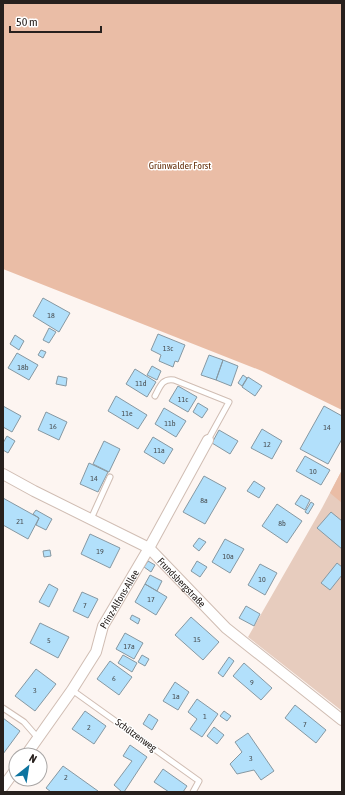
<svg xmlns="http://www.w3.org/2000/svg" width="345" height="795" font-family="'Asap Condensed',sans-serif">
<rect width="100%" height="100%" fill="#fdf5f1"/>
<path fill="#e7ccbe" d="M342,470V711L248,637L322,508Z"/>
<path fill="#eabda6" d="M3,3H342V410L262,371L3,269Z
M342,470V503L330,493Z"/>
<path fill="#b2e0fb" stroke="#8698a2" d="M43,298L70,313L59,332L33,316Z
M49,328L56,332L49,343L43,340Z
M158,334L185,345L178,362L175,361L173,367L159,361L161,355L151,350Z
M15,335L24,341L19,350L10,344Z
M41,350L46,352L43,358L38,355Z
M17,353L38,365L29,380L8,368Z
M209,355L223,360L216,380L201,375Z
M223,360L238,366L231,386L216,380Z
M152,366L161,371L157,380L147,375Z
M135,369L156,382L147,397L126,384Z
M243,375L247,378L242,386L238,383Z
M58,376L67,378L66,386L56,384Z
M248,377L262,386L255,396L242,387Z
M178,386L197,397L188,412L169,401Z
M116,396L147,415L138,429L108,411Z
M198,403L208,409L202,418L193,412Z
M3,406L21,416L12,432L3,427Z
M324,406L342,416V439L328,464L300,449Z
M164,408L186,421L176,437L155,424Z
M46,412L67,422L59,440L38,430Z
M262,429L282,441L272,459L251,448Z
M219,430L238,441L230,454L212,443Z
M7,436L15,441L8,453L3,450V443Z
M153,437L173,449L164,464L144,452Z
M104,441L120,449L109,472L93,464Z
M305,456L330,470L321,485L296,471Z
M89,463L108,472L98,492L80,484Z
M204,476L226,488L205,524L183,512Z
M254,481L265,488L259,498L247,491Z
M301,495L310,500L305,510L295,504Z
M3,498L39,518L28,539L3,525Z
M311,502L314,504L308,514L305,512Z
M277,504L302,521L287,543L262,526Z
M36,510L52,519L46,530L36,525L39,518L33,514Z
M331,512L342,521V549L317,528Z
M90,534L120,548L110,568L81,554Z
M199,538L206,542L199,551L193,546Z
M225,539L244,549L230,573L212,562Z
M50,550L51,556L44,557L43,551Z
M148,561L155,565L151,572L144,567Z
M197,561L207,567L200,577L191,571Z
M337,563L342,567V575L330,590L321,583Z
M260,564L277,573L265,595L248,585Z
M150,575L162,581L157,591L145,584Z
M49,584L58,589L49,607L39,602Z
M145,584L167,597L156,615L135,602Z
M82,592L98,599L88,618L73,611Z
M246,606L260,614L254,626L239,618Z
M132,615L140,619L138,624L130,619Z
M191,617L219,642L203,660L175,635Z
M40,623L69,637L58,658L30,643Z
M125,633L143,643L134,659L116,649Z
M123,655L137,663L132,672L118,663Z
M142,655L149,659L145,666L138,662Z
M229,657L234,661L223,677L218,673Z
M110,661L132,677L119,695L97,679Z
M244,663L272,688L261,700L233,676Z
M36,669L56,684L35,711L15,696Z
M175,682L189,692L178,710L163,701Z
M197,699L218,714L202,737L190,729L197,719L188,712Z
M295,705L326,730L316,743L285,718Z
M85,711L106,726L94,744L72,729Z
M224,711L231,716L227,721L220,716Z
M149,714L158,720L152,730L143,724Z
M3,718L20,731L3,754Z
M214,727L224,735L217,744L207,736Z
M248,733L274,771L261,780L254,770L237,774L230,764L242,752L235,742Z
M130,745L147,757L124,792H122L114,785L132,761L123,756Z
M63,766L98,791L97,792H51L46,788Z
M163,769L187,786L183,792H169L154,782Z"/>
<g fill="none" stroke-linecap="round" stroke-linejoin="round">
<defs>
<path id="lane" d="M155,396C160,387 162,378 174,380L229,402L208,440
M91,519L95,510L110,477
M72,690L199,781L193,792
M3,708L24,722L38,738"/>
<g id="street">
<path id="s1" d="M3,474L34,491L149,548L226,628L342,720"/>
<path id="s2" d="M26,755L72,690L96,652L103,626L149,548L208,440"/>
<path d="M3,787L16,769"/>
</g>
</defs>
<use href="#lane" stroke="#d0bdb3" stroke-width="7"/>
<use href="#street" stroke="#d0bdb3" stroke-width="12"/>
<use href="#lane" stroke="#fff" stroke-width="5"/>
<use href="#street" stroke="#fff" stroke-width="10"/>
</g>
<g text-anchor="middle" dominant-baseline="central" stroke-width="3" stroke-linejoin="round" paint-order="stroke">
<g font-size="8" fill="#4a5054">
<text x="51" y="315">18</text>
<text x="168" y="348">13c</text>
<text x="23" y="367">18b</text>
<text x="141" y="383">11d</text>
<text x="183" y="399">11c</text>
<text x="127" y="413">11e</text>
<text x="170" y="423">11b</text>
<text x="53" y="426">16</text>
<text x="327" y="427">14</text>
<text x="267" y="444">12</text>
<text x="159" y="450">11a</text>
<text x="313" y="471">10</text>
<text x="94" y="478">14</text>
<text x="204" y="500">8a</text>
<text x="20" y="521">21</text>
<text x="282" y="523">8b</text>
<text x="100" y="551">19</text>
<text x="228" y="556">10a</text>
<text x="262" y="579">10</text>
<text x="151" y="599">17</text>
<text x="85" y="605">7</text>
<text x="197" y="639">15</text>
<text x="49" y="640">5</text>
<text x="129" y="646">17a</text>
<text x="114" y="678">6</text>
<text x="252" y="682">9</text>
<text x="35" y="690">3</text>
<text x="176" y="696">1a</text>
<text x="205" y="716">1</text>
<text x="305" y="724">7</text>
<text x="89" y="727">2</text>
<text x="251" y="758">3</text>
<text x="66" y="777">2</text>
</g>
<g font-size="10" fill="#66300c" stroke="#fff">
<text x="180" y="165">Grünwalder Forst</text>
</g>
<g font-size="10" fill="#27201d" stroke="#fff">
<text stroke="none"><textPath href="#s1" startOffset="211">Frundsbergstraße</textPath></text>
<text stroke="none"><textPath href="#s2" startOffset="183">Prinz-Alfons-Allee</textPath></text>
<text transform="translate(136 735) rotate(36)">Schützenweg</text>
</g>
</g>
<rect width="345" height="795" fill="none" stroke="#27201d" stroke-width="8"/>
<g transform="translate(28 767) rotate(30)"><circle r="19" fill="#ffffff" stroke="#a9a6a5"/>
<path d="M0-3L7 15L0 10L-7 15Z" fill="#0d74a0"/>
<text y="-6" font-size="11" font-weight="bold" text-anchor="middle" fill="#27201d">N</text>
</g>
<path d="M10 26v6h91v-6" fill="none" stroke="#27201d" stroke-width="2"/>
<text x="16" y="26" font-size="12" fill="#27201d" stroke="#ffffff" stroke-width="3" paint-order="stroke">50 m</text>
</svg>
